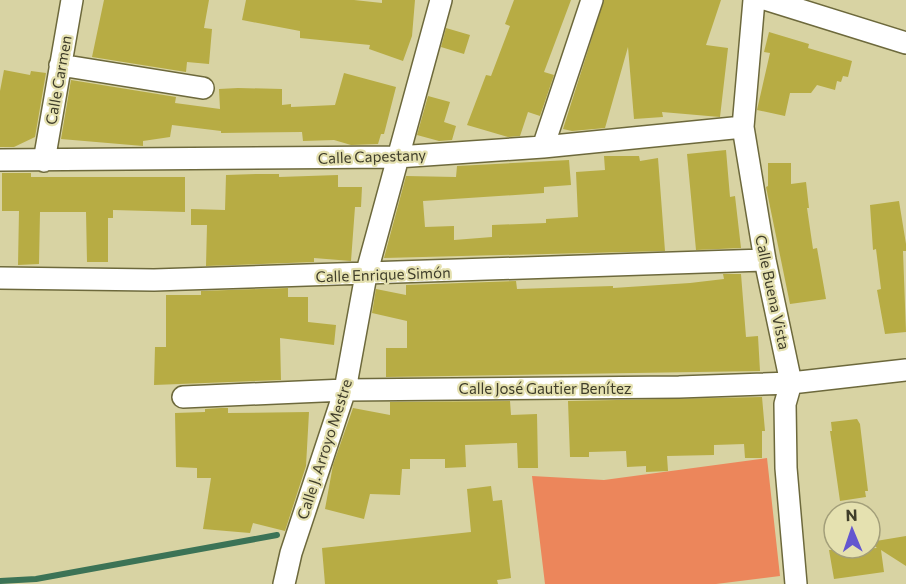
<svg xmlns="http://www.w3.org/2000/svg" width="906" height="584" font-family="Commissioner,sans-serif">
<rect width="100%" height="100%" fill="#d8d3a3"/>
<path fill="#ec865b" d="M767,458L780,576L716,584H545L532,476L604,480Z"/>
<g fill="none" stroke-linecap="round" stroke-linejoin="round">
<path stroke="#3c7356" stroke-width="6" d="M0,581L36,579L277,535"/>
</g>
<path fill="#b7ac44" d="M104,0H209L204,28L212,29L209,64L187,62L186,72L92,57Z
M246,0H354L382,3V0H415L412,36L403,61L369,49L370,45L300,38V31L242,20Z
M514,0H571L544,72L554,75L540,116L528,112L520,136L508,137L467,125L486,75L491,76L510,26L505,24Z
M604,0H721L706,45L728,48L720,117L662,112L663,117L634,119L628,47L605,128L572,131L563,129Z
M446,28L470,35L464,54L441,47Z
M769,32L809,44L808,48L852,61L848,77L843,76L841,82L837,81L835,90L817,85L811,93H790L785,116L757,110L770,53L764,52Z
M4,70L30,75L31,71L46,73L35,137L14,147H0V91Z
M344,73L396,87L384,134H381L378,144L351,145L334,140L303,141L302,132L221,133V131L172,125L170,137L143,141V146L61,139L71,80L176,97L175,103L220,109L219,89L238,88L282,89V105L291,104V107L335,105Z
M428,96L450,102L444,122L456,126L452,140L439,141L417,135Z
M726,150L730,197L735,196L741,248L696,250L687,154Z
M604,156H639L640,161L658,158L665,251L384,258L406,176L456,177L457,166L569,160L571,185L544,187V193L423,201L425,227L454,226V240L492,237V225L546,223V219L578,217L576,172L605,170Z
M768,163H791V184L806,182L809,208H807L813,249L817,248L826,299L790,304L766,187L768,186Z
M2,173H31V177H185V212L113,210V218H108V262H87L86,212H40L39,264L18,265L19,211H2Z
M256,174H279V177L338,175V187H362L361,207H355L351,261L314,258V262L206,266L207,225H191V209L225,210L226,175Z
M899,201L906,244V251H903L906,332L885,334L877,290L881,289L876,249L873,250L870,205Z
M723,274H741L746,337L758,336L760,371L386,377V348H407V321L372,313L376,289L406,295V285L516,281L517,289L613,286V288L690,283L724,279Z
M288,288V297H308V322L336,325L334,345L280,338L281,380L154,385L155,347H166V295H201V291Z
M762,397L765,431H762V458H745L744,444L714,445V455L667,456L668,471L646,472V466L627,467L626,451L589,452V457H570L568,401Z
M510,401L511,415L537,414L538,468H518L517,443L465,445L466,467L445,468V459H410V469H402L400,495L370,494L364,519L325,509L333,465L353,408L390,415V402Z
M221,408H228V413L309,412L306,466L285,531L253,523L250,533L203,529L211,478H197V468L176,467L175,413L205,412V409Z
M857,419L860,424L868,491H865L866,497L840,501L830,431H832L831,422Z
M491,486L493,501L502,500L511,578L497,580L498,584H325L322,548L471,532L467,489Z
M906,536V566L881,550L884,572L834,579L829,550L877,548L870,542Z"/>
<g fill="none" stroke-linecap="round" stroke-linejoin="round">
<defs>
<path id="street" d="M754,0L743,127L765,260L791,383L785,404L786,468L796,584
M768,0L906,43
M60,65L203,88
M543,147L592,0
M0,160L397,157L543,147L743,127
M44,161L72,0
M0,278L154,280L765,260
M183,397L345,390L679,387L791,383L906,370
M284,584L291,553L345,390L366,275L441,0"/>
</defs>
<use href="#street" stroke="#6d693c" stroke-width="24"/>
<use href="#street" stroke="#fff" stroke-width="21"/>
</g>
<g text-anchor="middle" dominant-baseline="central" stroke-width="4.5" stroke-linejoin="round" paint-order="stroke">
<g font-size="15" fill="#3f3d2a" stroke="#e5e1b0">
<text transform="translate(58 80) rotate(-80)">Calle Carmen</text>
<text transform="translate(372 156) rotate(-2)">Calle Capestany</text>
<text transform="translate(383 274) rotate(-2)">Calle Enrique Simón</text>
<text transform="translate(773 292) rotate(78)">Calle Buena Vista</text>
<text x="545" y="388">Calle José Gautier Benítez</text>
<text transform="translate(324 449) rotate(-72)">Calle J. Arroyo Mestre</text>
</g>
</g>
<g transform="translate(852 530) rotate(358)"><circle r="28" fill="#e5e1b0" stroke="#a39f7a" stroke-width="1.5"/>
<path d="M0-4.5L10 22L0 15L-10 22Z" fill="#6356cf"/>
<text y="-9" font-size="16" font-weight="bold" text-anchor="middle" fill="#3f3d2a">N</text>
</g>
</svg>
